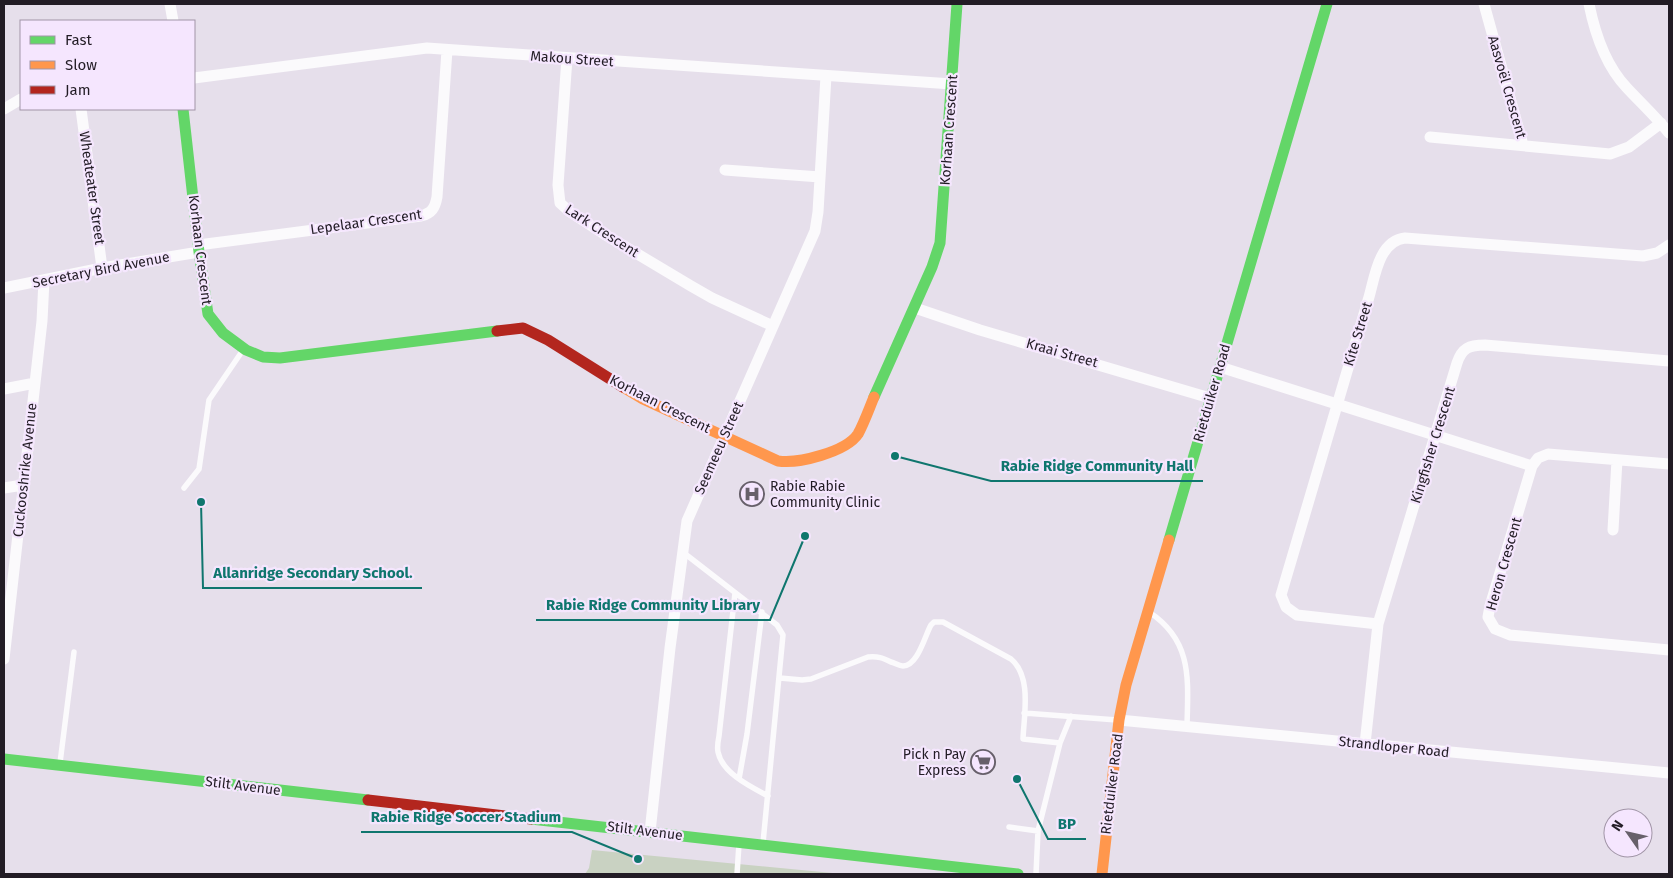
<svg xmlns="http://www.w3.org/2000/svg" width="1673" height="878" font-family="'Fira Sans',sans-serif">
<rect width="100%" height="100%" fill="#e6dfeb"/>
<path fill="#c9d2c2" d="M592,850L843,874H585L589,868Z"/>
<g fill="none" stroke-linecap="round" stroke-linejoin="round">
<path stroke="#fbfafc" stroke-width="5.5" d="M184,488L199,469L209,400L243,350
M684,553L777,625L783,635L763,843
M735,593L719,736C718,741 717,747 718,752C722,773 751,787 768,796
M1149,612C1193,641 1188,680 1187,726
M780,678L802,680L811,679L868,657C878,656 883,658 891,662C895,663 899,666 903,666C918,666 925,635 931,625L934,622H943L1011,659C1032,677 1024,714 1023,739L1060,743
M1024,713L1117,720
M60,763L74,652
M739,779L747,734L762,612
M1009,827L1038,831
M737,874L739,844
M1036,874L1038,831L1060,743L1071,716"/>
<path stroke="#fbfafc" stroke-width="11" d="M170,4L173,21
M1484,4L1523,145
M1589,4C1595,34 1605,65 1627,88C1641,103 1656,117 1669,133
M567,58L558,185L560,203L570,212L604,234L691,286L712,298L773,326
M194,78L427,48L952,84
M4,109L21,99
M81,109L102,268
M1430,137L1610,154L1629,147L1661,123
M725,170L820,177
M198,245L421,216C432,213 435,208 437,197L447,50
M4,288L102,268L199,252
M915,308L980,330L1210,398
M1220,367L1532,466
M4,389L35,383
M1669,464L1548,454L1538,458L1532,466L1490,606L1488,617L1495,629L1510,635L1669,650
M4,488L23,485
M1613,530L1617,460
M1378,624L1297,615L1286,607L1281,595L1369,297C1375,276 1379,241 1405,238L1643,256L1657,253L1669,245
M4,659L42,321L44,280
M1119,720L1669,773
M1365,744L1378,624L1457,363C1462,348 1469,345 1485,345L1669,361
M650,832L670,648L687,521L815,231L818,212L826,76"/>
<path stroke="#63d668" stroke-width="11" d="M183,109L199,252L208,314L223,333L246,350L263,357L280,358L497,331
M874,397L932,267L940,243L957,4
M1169,540L1327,4
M4,759L368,800
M531,819L1018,874"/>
<path stroke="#ff974d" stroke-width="11" d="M623,387L643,399L778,461C798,464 846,452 858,434C864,423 869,409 874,397
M1102,874L1119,720L1126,685L1169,540"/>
<path stroke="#b3261e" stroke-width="11" d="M497,331L523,328L548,340L623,387
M368,800L531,819"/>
</g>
<defs>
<symbol id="hospital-ring" viewBox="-11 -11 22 22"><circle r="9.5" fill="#f5e6fe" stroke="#67606a" stroke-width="1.5"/><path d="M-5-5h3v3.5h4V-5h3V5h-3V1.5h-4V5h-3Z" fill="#67606a"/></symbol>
<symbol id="supermarket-ring" viewBox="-11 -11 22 22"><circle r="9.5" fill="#f5e6fe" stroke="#67606a" stroke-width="1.5"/><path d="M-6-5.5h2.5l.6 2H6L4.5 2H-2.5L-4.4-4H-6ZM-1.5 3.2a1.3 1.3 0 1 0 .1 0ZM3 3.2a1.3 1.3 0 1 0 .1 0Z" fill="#67606a"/></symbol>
</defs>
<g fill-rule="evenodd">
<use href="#hospital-ring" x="738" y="480" width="28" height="28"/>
<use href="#supermarket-ring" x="969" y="748" width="28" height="28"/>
</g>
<g text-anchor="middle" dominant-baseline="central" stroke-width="4.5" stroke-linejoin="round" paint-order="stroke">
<g font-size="14" fill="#221c25" stroke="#f5e6fe">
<text transform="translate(572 59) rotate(4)">Makou Street</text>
<text transform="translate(1507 87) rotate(74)">Aasvoël Crescent</text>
<text transform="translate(949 130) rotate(-86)">Korhaan Crescent</text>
<text transform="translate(92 188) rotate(82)">Wheateater Street</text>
<text transform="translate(366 222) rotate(-8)">Lepelaar Crescent</text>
<text transform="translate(602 231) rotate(33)">Lark Crescent</text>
<text transform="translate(200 250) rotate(83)">Korhaan Crescent</text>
<text transform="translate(101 270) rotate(-11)">Secretary Bird Avenue</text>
<text transform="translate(1358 334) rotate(-73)">Kite Street</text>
<text transform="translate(1062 353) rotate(16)">Kraai Street</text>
<text transform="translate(1212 393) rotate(-74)">Rietduiker Road</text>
<text transform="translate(660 404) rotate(27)">Korhaan Crescent</text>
<text transform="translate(1433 445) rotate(-73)">Kingfisher Crescent</text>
<text transform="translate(719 448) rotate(-66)">Seemeeu Street</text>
<text transform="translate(25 470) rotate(-84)">Cuckooshrike Avenue</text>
<text transform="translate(1504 564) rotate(-74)">Heron Crescent</text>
<text transform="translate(1394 747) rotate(6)">Strandloper Road</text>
<text transform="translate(1112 784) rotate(-83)">Rietduiker Road</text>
<text transform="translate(243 786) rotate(7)">Stilt Avenue</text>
<text transform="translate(645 831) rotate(7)">Stilt Avenue</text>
</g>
<g font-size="14" fill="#221c25" stroke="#f5e6fe" text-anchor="start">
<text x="770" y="486">Rabie Rabie<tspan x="770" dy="16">Community Clinic</tspan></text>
<text x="966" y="754" text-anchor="end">Pick n Pay<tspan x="966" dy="16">Express</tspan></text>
</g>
</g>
<path fill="none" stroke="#0f766e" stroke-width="2" d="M895 456L991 481H1203M201 502L203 588H422M805 536L770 620H536M638 859L572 832H361M1017 779L1048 839H1086"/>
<g fill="#0f766e" stroke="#f5e6fe" stroke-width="2">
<circle cx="895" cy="456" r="5"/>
<circle cx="201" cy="502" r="5"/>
<circle cx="805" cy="536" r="5"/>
<circle cx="638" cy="859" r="5"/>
<circle cx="1017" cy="779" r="5"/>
</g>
<g font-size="15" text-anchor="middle" font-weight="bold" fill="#0f766e" stroke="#f5e6fe" stroke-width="4.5" stroke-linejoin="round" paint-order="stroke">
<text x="1097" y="471">Rabie Ridge Community Hall</text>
<text x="313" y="578">Allanridge Secondary School.</text>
<text x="653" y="610">Rabie Ridge Community Library</text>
<text x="466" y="822">Rabie Ridge Soccer Stadium</text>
<text x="1067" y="829">BP</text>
</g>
<rect width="1673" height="878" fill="none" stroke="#221c25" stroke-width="10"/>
<rect x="20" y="20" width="175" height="90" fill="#f5e6fe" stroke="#a195a7"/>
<rect x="30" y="36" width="25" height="8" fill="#63d668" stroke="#a195a7"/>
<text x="65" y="45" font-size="15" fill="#221c25">Fast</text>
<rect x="30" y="61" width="25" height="8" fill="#ff974d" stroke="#a195a7"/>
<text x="65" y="70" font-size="15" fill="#221c25">Slow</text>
<rect x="30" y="86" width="25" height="8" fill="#b3261e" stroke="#a195a7"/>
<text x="65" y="95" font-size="15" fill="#221c25">Jam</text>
<g transform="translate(1628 833) rotate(304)"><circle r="24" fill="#f5e6fe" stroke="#a195a7"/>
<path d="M0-4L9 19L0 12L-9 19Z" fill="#67606a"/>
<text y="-8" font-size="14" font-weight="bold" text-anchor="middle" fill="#221c25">N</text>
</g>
</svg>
